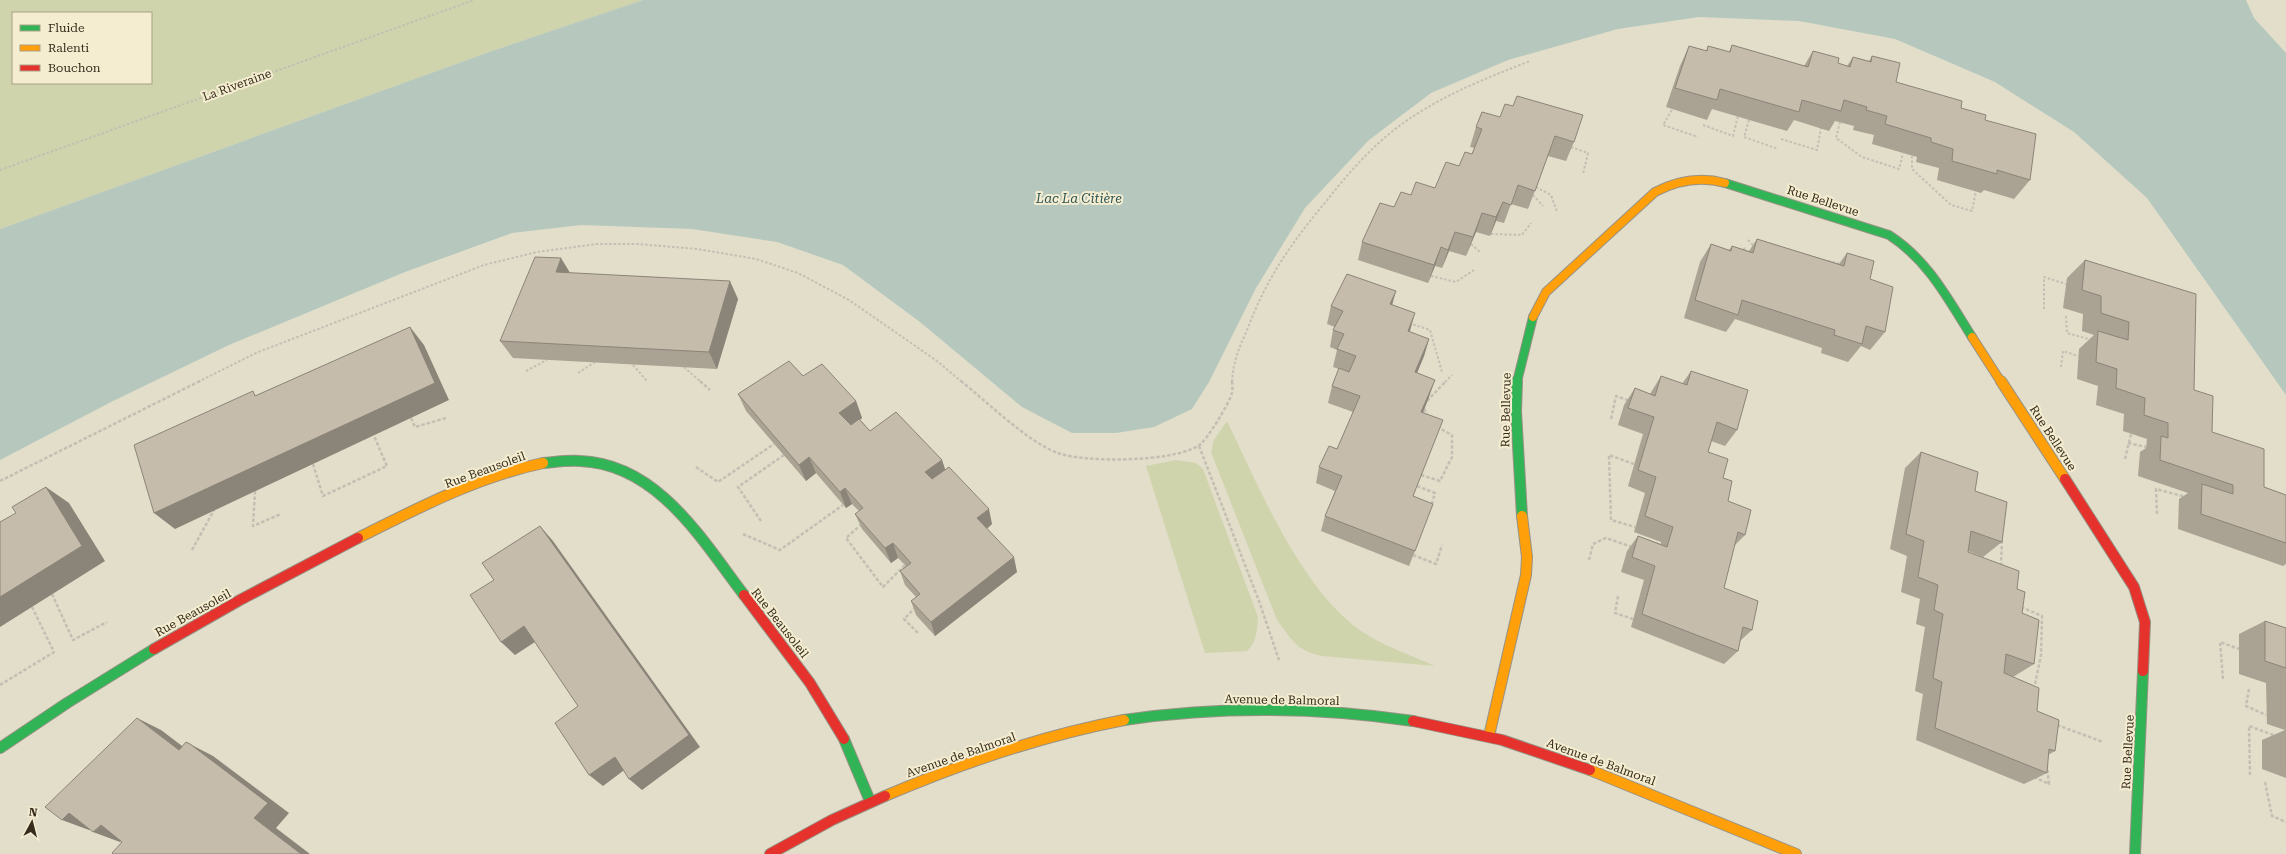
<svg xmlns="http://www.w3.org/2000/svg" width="2286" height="854" font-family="'Roboto Serif',serif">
<rect width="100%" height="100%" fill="#e2deca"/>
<path fill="#cfd4ac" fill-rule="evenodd" d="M0,0H643L492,51L0,229ZM13,13H151V83H13Z
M1227,421C1259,487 1300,588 1361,631C1383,646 1411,655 1435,666L1322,656C1297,651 1292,640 1277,620L1211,452L1214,440Z
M1176,460L1196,463L1203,469L1258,617C1257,630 1257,642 1247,651L1205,653L1146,466Z"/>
<path fill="#b6c8be" d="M643,0H2246L2254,18L2286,53V395L2147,198L2074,132L1995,82L1895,39L1799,21L1699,17L1618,29L1508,60L1431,93L1369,140L1305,208L1256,288L1209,382L1192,409L1154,427L1116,433H1072L1022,407L920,322L843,265L777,242L692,229L581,225L512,233L405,272L229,345L111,402L0,460V229L492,51Z"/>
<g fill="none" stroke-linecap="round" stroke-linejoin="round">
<defs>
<path id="fast-far1" d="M1725,183L1889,235C1928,260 1948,299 1972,337
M1517,382L1533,317"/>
<path id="fast" d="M1517,381L1516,411L1522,516
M543,463C555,462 568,460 580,461C658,464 702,540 744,595
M1124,720C1221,706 1316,707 1413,721
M844,739L870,801
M0,748L67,703L154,649
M2135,854L2143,671"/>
<path id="slow-far1" d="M1533,317L1546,292L1655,192C1678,180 1700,176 1725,183
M1972,337L2001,382"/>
<path id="slow" d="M2001,381L2065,479
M358,538C418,508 477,477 543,463
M1489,736L1526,575L1527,557L1522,516
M1590,770L1796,854
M885,796C962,763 1041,736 1124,720"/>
<path id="jam" d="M2065,479L2134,587L2145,622L2143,671
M744,595L810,683L844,739
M154,649L240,600L358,538
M1413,721L1502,740L1590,770
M770,854L832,820L885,796"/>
</defs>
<use href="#fast-far1" stroke="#979284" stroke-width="10"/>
<use href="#fast" stroke="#979284" stroke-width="12"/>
<use href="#slow-far1" stroke="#979284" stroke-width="10"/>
<use href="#slow" stroke="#979284" stroke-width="12"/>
<use href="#jam" stroke="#979284" stroke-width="12"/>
<path stroke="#c3bfb3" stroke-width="2" stroke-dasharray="2.5 2" stroke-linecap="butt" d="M1672,110L1663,125L1698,137
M1749,120L1744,137L1778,149
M1840,122L1836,138L1862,157L1899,169L1903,153
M1703,125L1733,136L1738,116
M1781,139L1817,150L1821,128
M1571,147L1588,153L1583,174
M1912,156V169L1951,205L1972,211L1976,191
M0,170L474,0
M1536,187L1551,195L1557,212
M1533,195L1543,206
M1491,234L1522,235L1531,223
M1748,240L1755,247
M1471,244L1481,253
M1739,251L1746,248
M1828,261L1842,264
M1431,276L1456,282L1474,270
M2044,309V277L2066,284
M2066,316L2067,333L2092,340
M1409,323L1430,330L1442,372
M633,365L647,381
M684,367L701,382
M2061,367L2063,351L2078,356
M526,371L547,360
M578,373L595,362
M198,382L256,353L484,265L537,252L597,244H638L697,249L756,259L798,273L849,300L937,361L962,382
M1232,382C1233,362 1239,348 1247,330C1267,277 1292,242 1328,199C1354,166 1383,134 1420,112C1455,90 1492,76 1530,61
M1445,382L1452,375"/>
<path stroke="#c3bfb3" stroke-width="2.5" stroke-dasharray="3.5 2" stroke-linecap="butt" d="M700,381L710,390
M961,381C986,401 1029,443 1058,453C1086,463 1172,462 1198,446C1206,442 1230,402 1232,393C1233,389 1232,385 1232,381
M1427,401L1446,381
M1424,409L1429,417
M411,418L415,427L446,418
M1611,419L1616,396L1630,401
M2128,443L2146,447
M1199,446L1259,601L1279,660
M2125,459L2131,434
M313,464L323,496L387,466L374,436
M1634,464L1609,455L1611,520L1635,527
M696,467L718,482L774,444
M1421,475L1440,481L1452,457V435L1437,427
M0,481L200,381
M1417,486L1435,493L1431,507
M255,491L253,526L281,514
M2157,514L2156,489L2186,497
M761,521L738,487L784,455
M862,524L846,538L883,587L905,565
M743,534L780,550L843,505
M192,550L214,510
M1413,555L1436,564L1442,545
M1589,560L1593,544L1606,538L1632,547
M2001,566L2002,539
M52,594L73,640L107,622
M1618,596L1615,613L1633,619
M916,607L904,619L918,633
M2021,607L2042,616L2041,655L2034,689
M2223,679L2220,642L2239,649
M0,685L54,652L32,607
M2249,689L2246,706L2266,715
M2057,725L2103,742
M2250,775L2249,726L2276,736
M2034,777L2049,784L2047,766
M2265,782L2272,816L2286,822"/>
<use href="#fast-far1" stroke="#30b455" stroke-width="8"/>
<use href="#fast" stroke="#30b455" stroke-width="10"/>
<use href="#slow-far1" stroke="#ff9f0a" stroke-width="8"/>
<use href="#slow" stroke="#ff9f0a" stroke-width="10"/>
<use href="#jam" stroke="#e5322d" stroke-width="10"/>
</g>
<path fill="#aaa293" d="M1732,45L1804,66L1813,51L1838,63L1847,66L1853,57L1869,61L1872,56L1896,82L1961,108L1985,120L2030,180L2014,199L1984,190L1981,193L1937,180L1939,168L1916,162L1917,157L1872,144L1874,135L1853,130L1854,126L1835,121L1829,131L1794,120L1787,131L1712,109L1707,120L1666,107L1680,66L1689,46L1706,51L1708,46L1729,52Z
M1482,112L1574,142L1566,161L1548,156L1528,209L1511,204L1504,223L1496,221L1490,236L1476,232L1466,256L1449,251L1442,268L1435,266L1428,283L1358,260L1362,242L1394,207L1411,195L1435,188L1472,154L1475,148L1470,147L1476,127Z
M1757,239L1839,264L1847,253L1870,279L1885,332L1870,350L1861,346L1848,362L1821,353L1822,348L1735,319L1726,332L1684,318L1700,262L1711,244L1729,250L1732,246L1749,251Z
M2085,260L2194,390L2212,432L2264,487L2286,495V564L2283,566L2178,529L2179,499L2188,493L2138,476L2140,452L2146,448L2147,439L2123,431L2124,414L2096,405L2098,386L2077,379L2079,349L2094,335L2082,331L2083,314L2063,308L2067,278Z
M570,273L738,299L717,369L513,358L500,341Z
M1392,305L1410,332L1429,339L1424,356L1417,373L1429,397L1423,413L1413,496L1415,551L1409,566L1321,531L1325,516L1335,491L1316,483L1319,467L1337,449L1353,412L1328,403L1332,386L1339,369L1333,367L1337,350L1330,347L1333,330L1335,327L1327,324L1331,306Z
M1691,371L1737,430L1725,446L1711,441L1708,452L1723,478L1728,501L1745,535L1734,546L1724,588L1752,630L1740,641L1738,651L1724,664L1631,627L1644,580L1621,572L1627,551L1638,536L1661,544V542L1634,532L1645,493L1628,486L1643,434L1618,425L1624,405L1635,388L1650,394L1661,376L1682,384Z
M803,376L856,401L862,418L860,420L870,431L942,460L945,469L992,524L987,529L1017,572L935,636L916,615L911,601L916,597L905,585L900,571L906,566L898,558L891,563L862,529L855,514L859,511L852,504L846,508L816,473L806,481L746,411L738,394Z
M1921,452L1975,491L2002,542L1983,557L1968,551V552L2017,589L2022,613L2034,664L2013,677L2004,673L2037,711L2055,751L2048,755L2047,773L2024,784L1916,740L1923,694L1915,691L1925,627L1916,624L1920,599L1901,592L1907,556L1890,549L1905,468Z
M2265,621L2286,628V778L2262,769V740L2285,730L2267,724L2266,683L2239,674V634Z"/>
<path fill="#8b8478" d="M1503,202L1496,221L1490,236L1496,217Z
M1482,213L1476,232L1466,256L1473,237Z
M1455,232L1449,251L1442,268L1448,250Z
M1441,247L1435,266L1428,283L1434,265Z
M561,258L572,276L556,272Z
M730,281L738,299L717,369L709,352Z
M1396,291L1391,309L1390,304Z
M1415,313L1410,331L1403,349L1408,331Z
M410,327L424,345L449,400L175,529L154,513Z
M1429,339L1424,356L1410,390L1415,372Z
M1435,380L1429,397L1416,429L1421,412Z
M856,401L862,418L846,430L839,413Z
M809,457L816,473L806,481L799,465Z
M942,460L947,476L930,488L925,472Z
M46,487L69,503L105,561L0,627V597Z
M845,488L852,504L846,508L840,492Z
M989,509L992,524L980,534L977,518Z
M540,526L553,541L700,747L642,790L629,779Z
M893,543L898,558L891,563L885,548Z
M1014,557L1017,572L935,636L931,622Z
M524,626L538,640L515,655L501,642Z
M137,718L161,730L202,761L179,750Z
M186,742L213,756L289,813L276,828L310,854H301L254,818Z
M615,757L627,768L603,786L589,775Z
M69,813L95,823L89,830L62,820Z
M101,825L127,835L120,842L93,832Z"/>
<path fill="#c6bcab" stroke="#8b8478" d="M1732,45L1808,67L1813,51L1839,58L1838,63L1850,67L1853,57L1871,62L1872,56L1900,63L1896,82L1962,101L1961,108L1986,115L1985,120L2036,134L2030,180L1997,170V174L1952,161L1953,149L1931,142V138L1885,124L1887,116L1866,110L1867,107L1844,100L1841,111L1802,100L1799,112L1720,89L1717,100L1675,88L1689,46L1707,51L1708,46L1730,52Z
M1517,96L1583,115L1574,142L1555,136L1535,191L1518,185L1511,205L1503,202L1496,217L1482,213L1473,237L1455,232L1448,250L1441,247L1434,265L1362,242L1380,203L1394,207L1401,192L1411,195L1416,182L1435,188L1446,162L1459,166L1465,152L1472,154L1482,129L1476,127L1482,112L1500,117L1505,104L1513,106Z
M1757,239L1844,266L1847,253L1874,261L1870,279L1893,287L1885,332L1866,326L1862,344L1834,335L1835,330L1742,300L1738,315L1695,300L1711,244L1731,251L1732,246L1753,253Z
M535,257L561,258L556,272L730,281L709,352L500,341Z
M2085,260L2196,294L2194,390L2213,396L2212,432L2264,449V487L2286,495V543L2201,514L2202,484L2233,494V485L2160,460L2161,436L2168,438V423L2144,415L2145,398L2116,388L2117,369L2096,362L2098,331L2128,340L2129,322L2101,313V296L2082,290Z
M1347,274L1396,291L1390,304L1415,313L1408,331L1429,339L1415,372L1435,380L1421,412L1443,420L1413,496L1433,504L1415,551L1325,516L1342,476L1319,467L1329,446L1337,449L1360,396L1332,386L1339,368L1349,372L1356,356L1337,349L1344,334L1333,330L1343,311L1331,306Z
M410,327L435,383L154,513L134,445L253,391L255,396Z
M789,361L803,376L822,364L856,401L839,413L851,425L859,419L870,431L896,412L942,460L925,472L932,479L949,467L989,509L977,518L1014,557L931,622L911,601L920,594L900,571L911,563L893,543L885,548L855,514L863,508L845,488L840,492L809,457L799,465L738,394Z
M1691,371L1748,390L1737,430L1717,422L1708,452L1728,459L1723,478L1732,481L1728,501L1751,510L1745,535L1738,532L1724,588L1758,601L1752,630L1743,627L1738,651L1642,614L1655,566L1632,557L1638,536L1667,547L1673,527L1645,516L1656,477L1638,470L1654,417L1628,408L1635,388L1655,396L1661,376L1687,385Z
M1921,452L1978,472L1975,491L2007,502L2002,542L1971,531L1968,552L2019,571L2017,589L2025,592L2022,613L2039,620L2034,664L2006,654L2004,673L2039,688L2037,711L2059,720L2055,751L2049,749L2047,773L1935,728L1942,682L1933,678L1943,614L1934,610L1938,585L1918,577L1924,541L1906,534Z
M46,487L82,546L0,597V522L16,513L12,507Z
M540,526L689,735L629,779L615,757L589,775L555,723L578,706L524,626L501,642L470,595L494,580L482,563Z
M2265,621L2286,628V668L2265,661Z
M137,718L179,750L186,742L190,744L268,803L254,818L301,854H113L112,853L122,842L101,825L93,832L69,813L62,820L45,807Z"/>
<g text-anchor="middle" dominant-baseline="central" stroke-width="4" stroke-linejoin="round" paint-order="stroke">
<g font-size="12" fill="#362b1d" stroke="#f5edd0">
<text transform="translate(237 85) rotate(-20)">La Riveraine</text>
<text transform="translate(1823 201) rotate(18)">Rue Bellevue</text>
<text transform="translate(1506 410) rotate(-89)">Rue Bellevue</text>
<text transform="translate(2053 438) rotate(57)">Rue Bellevue</text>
<text transform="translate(485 470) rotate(-20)">Rue Beausoleil</text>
<text transform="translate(193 613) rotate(-29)">Rue Beausoleil</text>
<text transform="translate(780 623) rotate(52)">Rue Beausoleil</text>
<text transform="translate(1282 700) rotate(1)">Avenue de Balmoral</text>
<text transform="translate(2128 752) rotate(-87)">Rue Bellevue</text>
<text transform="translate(961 755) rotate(-19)">Avenue de Balmoral</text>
<text transform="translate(1601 762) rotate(20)">Avenue de Balmoral</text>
</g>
<g font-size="13" font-style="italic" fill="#2c5455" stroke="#f5edd0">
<text x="1079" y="198">Lac La Citière</text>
</g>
</g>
<rect x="12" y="12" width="140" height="72" fill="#f5edd0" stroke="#a99f88"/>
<rect x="20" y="25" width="20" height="6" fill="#30b455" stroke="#a99f88"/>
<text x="48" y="32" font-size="12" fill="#362b1d">Fluide</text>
<rect x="20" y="45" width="20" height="6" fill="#ff9f0a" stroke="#a99f88"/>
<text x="48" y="52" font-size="12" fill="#362b1d">Ralenti</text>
<rect x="20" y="65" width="20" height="6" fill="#e5322d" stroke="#a99f88"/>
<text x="48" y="72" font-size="12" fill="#362b1d">Bouchon</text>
<g transform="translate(32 822) rotate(7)" stroke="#f5edd0" stroke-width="3" paint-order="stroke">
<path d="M0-3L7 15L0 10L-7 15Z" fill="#362b1d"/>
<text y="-6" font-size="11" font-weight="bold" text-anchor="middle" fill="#362b1d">N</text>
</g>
</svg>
